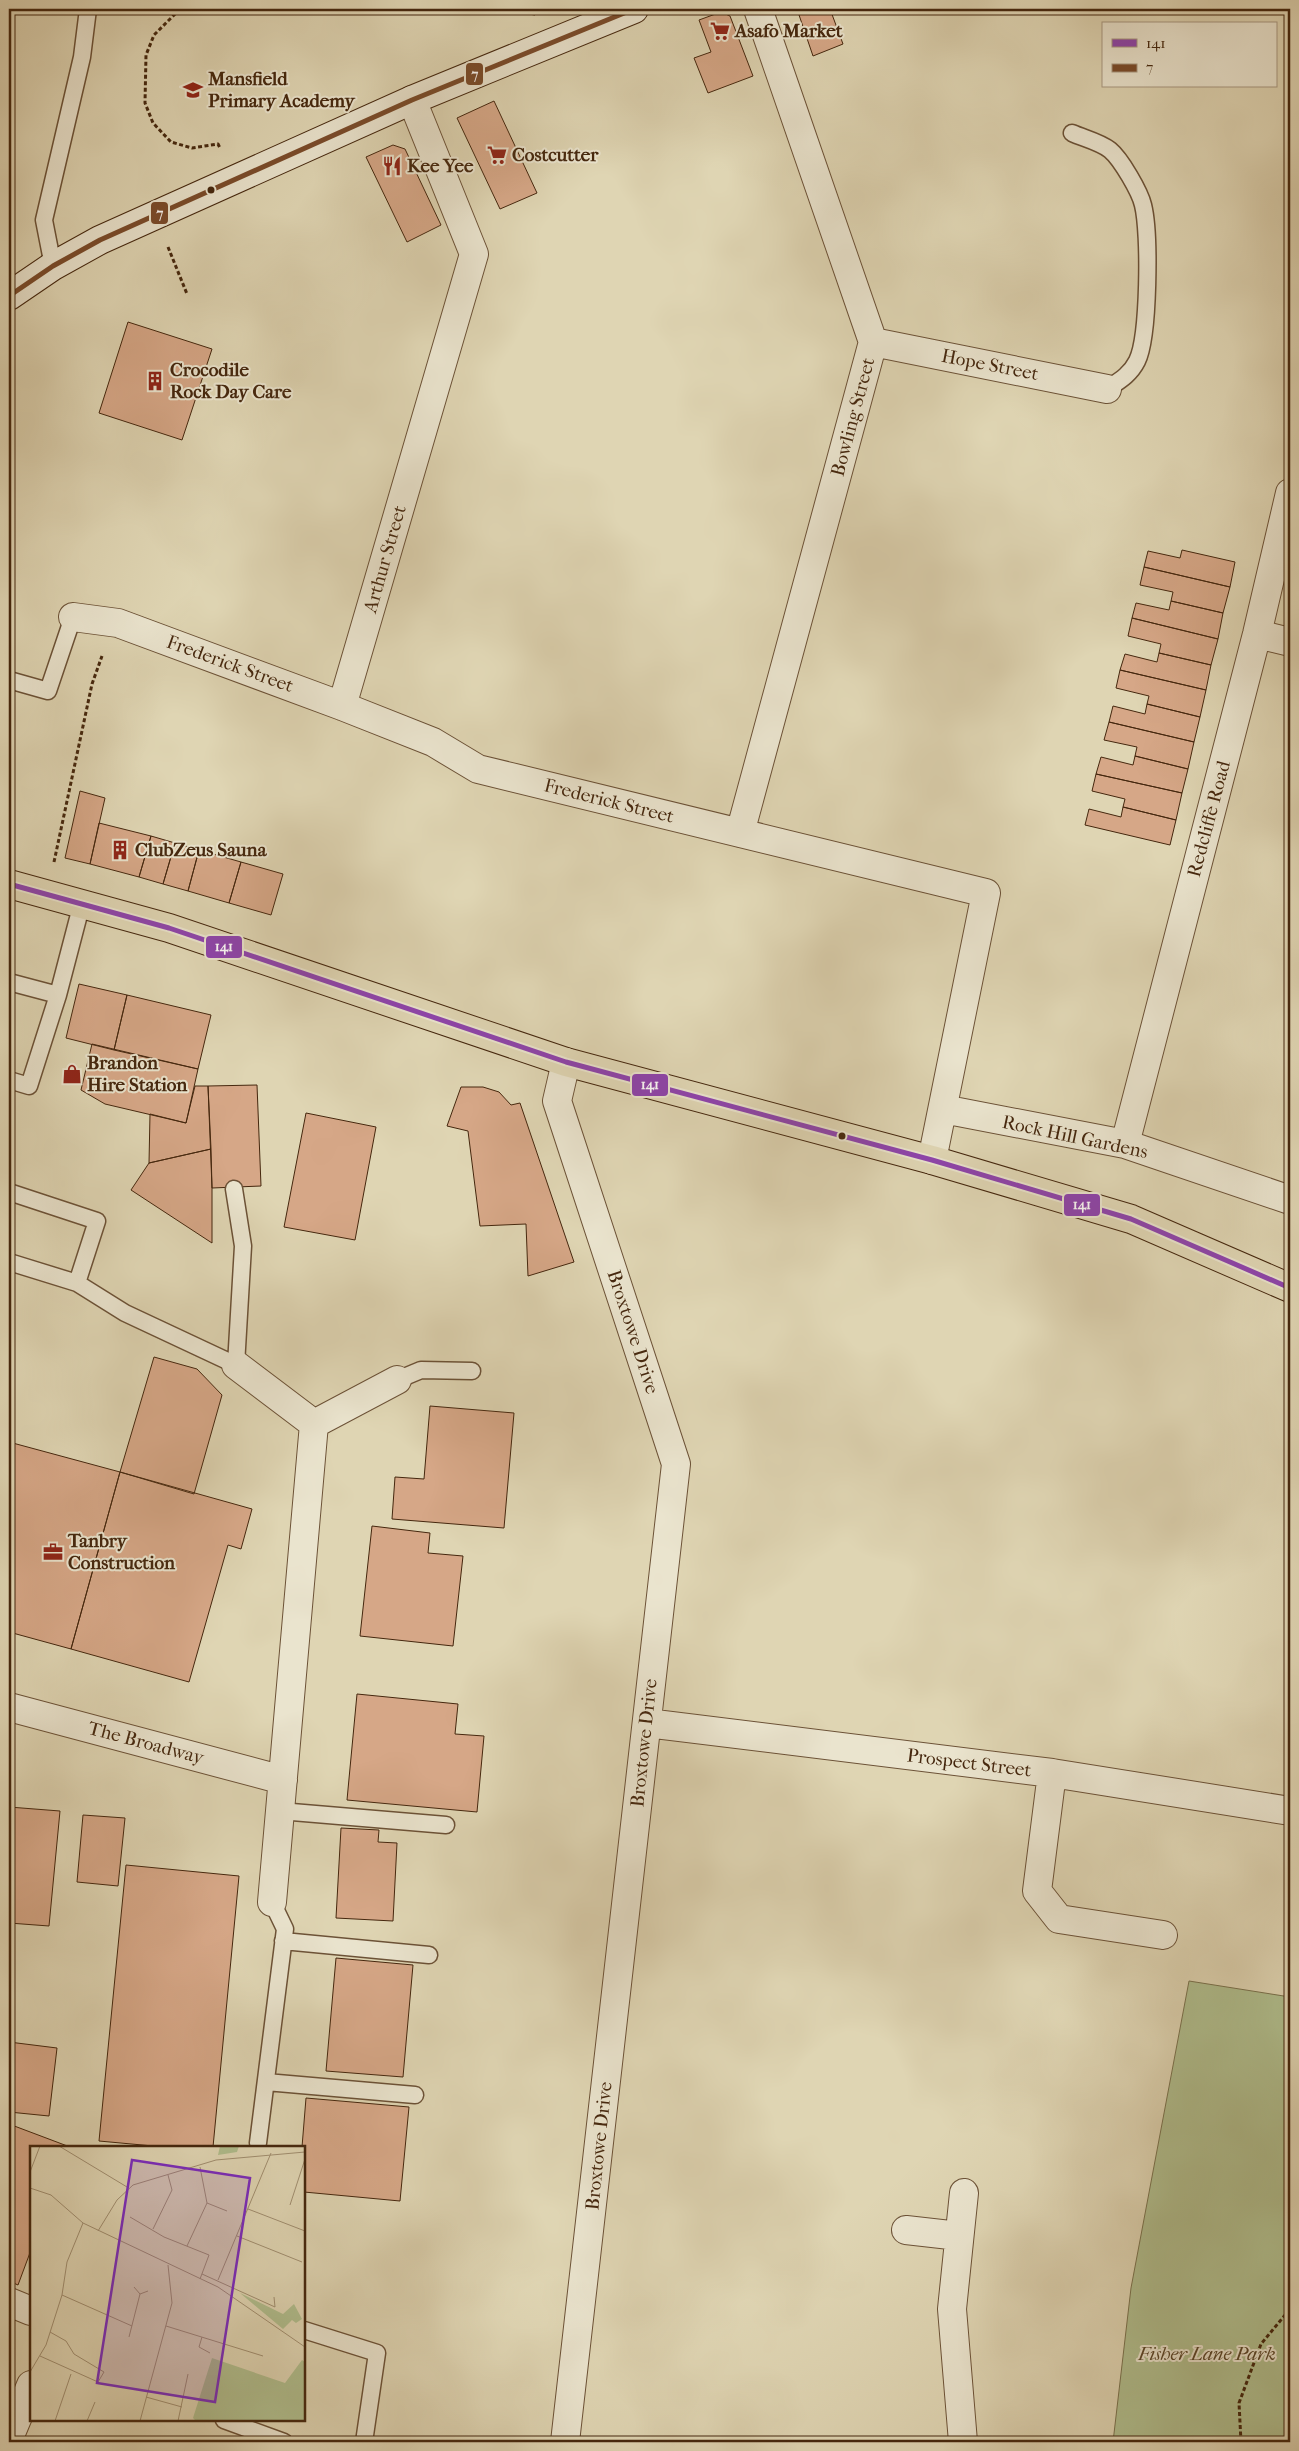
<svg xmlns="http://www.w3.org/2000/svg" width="1299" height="2451" font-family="'IM FELL French Canon',serif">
<rect width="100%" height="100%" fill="#dfd5b3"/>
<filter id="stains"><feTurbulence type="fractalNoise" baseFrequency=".004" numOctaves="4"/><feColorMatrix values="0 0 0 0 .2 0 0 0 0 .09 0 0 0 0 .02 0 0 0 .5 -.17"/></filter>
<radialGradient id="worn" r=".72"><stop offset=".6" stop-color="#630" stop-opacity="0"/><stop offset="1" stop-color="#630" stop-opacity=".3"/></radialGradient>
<path fill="#b0be8e" stroke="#7a724e" d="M1189,1981L1290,1997V2442H1113L1131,2288Z"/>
<path fill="#d6a787" stroke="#45270e" d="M497,9H536L535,15Z
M797,9H830L843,44L813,56Z
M721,12L730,16L753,76L708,93L694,58L711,52L699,20Z
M494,101L537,193L500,209L457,118Z
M393,145L405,149L441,225L407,242L366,157Z
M128,322L212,349L182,440L99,413Z
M1182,550L1235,562L1230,587L1144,567L1148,551L1180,558Z
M1144,567L1230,587L1223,613L1171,601L1173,592L1140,585Z
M1171,601L1223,613L1218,639L1132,618L1136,603L1169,610Z
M1132,618L1218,639L1211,665L1159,653L1161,644L1128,636Z
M1159,653L1211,665L1206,690L1120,670L1125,654L1157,662Z
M1120,670L1206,690L1200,717L1147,704L1149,696L1116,688Z
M1147,704L1200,717L1194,742L1109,722L1113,706L1145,714Z
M1109,722L1194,742L1188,769L1135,756L1137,747L1104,740Z
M1135,756L1188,769L1182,793L1096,774L1101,757L1133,765Z
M1096,774L1182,793L1176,820L1123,807L1125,799L1092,791Z
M80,791L105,798L90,864L65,858Z
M1123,807L1176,820L1170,845L1085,825L1089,809L1121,817Z
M99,823L151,836L139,877L90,864Z
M151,836L175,843L163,884L139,877Z
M175,843L199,850L188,891L163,884Z
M199,850L241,862L229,903L188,891Z
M241,862L283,874L271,915L229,903Z
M79,984L127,995L114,1050L66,1038Z
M127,995L211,1015L198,1069L114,1050Z
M92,1044L198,1069L186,1123L105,1104L81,1090Z
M257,1085L261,1186L212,1188L208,1086Z
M195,1086H208L211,1149L149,1163L150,1114L186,1123Z
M461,1087H483L499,1092L511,1105L520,1103L574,1262L528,1276L526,1224L480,1226L468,1131L447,1126Z
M306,1113L376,1127L355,1240L284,1227Z
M211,1149L212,1188V1243L131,1190L149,1163Z
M154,1357L197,1369L222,1395L194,1494L120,1472Z
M430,1406L514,1413L504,1528L392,1519L395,1477L424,1479Z
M9,1442L120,1472L71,1649L9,1632Z
M120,1472L252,1509L241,1549L228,1545L189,1682L71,1649Z
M372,1526L430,1533L428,1553L463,1556L453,1646L360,1636Z
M357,1694L458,1704L455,1734L484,1736L477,1812L347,1800Z
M9,1807L60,1811L49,1926L9,1923Z
M83,1815L125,1818L118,1886L77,1882Z
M341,1828L379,1830L378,1842L397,1843L393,1921L336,1918Z
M126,1865L239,1876L213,2147H164L99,2141Z
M336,1958L413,1965L403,2077L326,2071Z
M9,2042L57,2048L49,2116L9,2112Z
M306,2098L409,2107L400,2201L304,2192V2147H302Z
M9,2124L70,2147H31V2250L18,2285L9,2281Z"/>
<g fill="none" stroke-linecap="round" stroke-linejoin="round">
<defs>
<path id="lane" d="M1072,133C1083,138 1100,142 1110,150C1121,159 1140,192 1143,205C1150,233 1149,337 1137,361C1130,375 1119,381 1107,389
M53,266L44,220L82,57L88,9
M9,680L48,691L73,617
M9,982L58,995
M9,1080L29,1086L58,995L82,903
M9,1192L97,1221L77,1283
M9,1262L77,1283L125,1313L236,1365L243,1246L234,1189
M397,1380L421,1370L472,1371
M280,1811L446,1825
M283,1941L429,1955
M266,2082L415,2095
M258,2143L285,1929L272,1902
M304,2330L377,2353L364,2442
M224,2420L284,2442"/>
<path id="street" d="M873,342L1107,389
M73,617L118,623L342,706L433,742L478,769L986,893L932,1160
M1257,634L1290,642
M342,706L474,254L412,100
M740,833L873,342L758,9
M943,1109L1125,1144L1290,1200
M1125,1144L1257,634L1290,493
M236,1365L314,1424L397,1380
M9,1707L283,1780
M647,1723L1052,1773L1290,1811
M1052,1773L1037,1891L1059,1919L1163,1935
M272,1902L314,1424
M906,2230L959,2236
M9,2302L31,2311
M9,2438L31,2385
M565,2442L676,1464L557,1101L566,1062
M963,2442L952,2309L964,2193"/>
<path id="secondary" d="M9,296L53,266L100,240L412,100L634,9"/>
<path id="primary" d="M9,884L169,928L566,1062L932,1160L1131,1219L1290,1288"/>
</defs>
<use href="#lane" stroke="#6c5237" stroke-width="19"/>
<use href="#street" stroke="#6c5237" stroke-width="30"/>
<use href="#secondary" stroke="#45270e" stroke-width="30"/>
<use href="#primary" stroke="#45270e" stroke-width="30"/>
<path stroke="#45270e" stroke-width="3" stroke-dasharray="4 2.5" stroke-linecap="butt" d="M180,9L154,35L146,55L145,103L153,123L171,142L192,148L218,144L220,148
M168,247L187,294
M54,862L92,684L102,656
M1241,2442L1239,2403L1261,2344L1290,2309"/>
<use href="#lane" stroke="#eae4ce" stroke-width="16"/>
<use href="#street" stroke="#eae4ce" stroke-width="28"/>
<use href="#secondary" stroke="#eae4ce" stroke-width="28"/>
<use href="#primary" stroke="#dfd5b3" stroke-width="28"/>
<defs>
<path id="bus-1" d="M9,884L169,928L566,1062L932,1160L1131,1219L1290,1288"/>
<path id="bus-2" d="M9,296L53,266L100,240L412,100L634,9"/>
</defs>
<use href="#bus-1" stroke="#eae4ce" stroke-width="9"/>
<use href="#bus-2" stroke="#eae4ce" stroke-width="9"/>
<use href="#bus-1" stroke="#8e44ad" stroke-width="5"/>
<use href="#bus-2" stroke="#7a4b2a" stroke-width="5"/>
</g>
<defs>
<symbol id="supermarket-bare" viewBox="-9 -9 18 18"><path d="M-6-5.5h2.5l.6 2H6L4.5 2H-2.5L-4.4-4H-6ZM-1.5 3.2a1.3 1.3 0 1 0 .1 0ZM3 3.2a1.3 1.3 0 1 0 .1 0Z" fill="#8f2418" stroke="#eae4ce" stroke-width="2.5" paint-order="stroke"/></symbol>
<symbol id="school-bare" viewBox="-9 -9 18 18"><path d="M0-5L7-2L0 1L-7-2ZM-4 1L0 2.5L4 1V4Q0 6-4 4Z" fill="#8f2418" stroke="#eae4ce" stroke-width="2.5" paint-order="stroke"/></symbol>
<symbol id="restaurant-bare" viewBox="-9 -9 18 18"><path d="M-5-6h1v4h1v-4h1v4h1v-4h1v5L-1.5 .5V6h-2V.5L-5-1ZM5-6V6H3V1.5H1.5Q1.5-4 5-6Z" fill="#8f2418" stroke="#eae4ce" stroke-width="2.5" paint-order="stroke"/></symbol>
<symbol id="building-bare" viewBox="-9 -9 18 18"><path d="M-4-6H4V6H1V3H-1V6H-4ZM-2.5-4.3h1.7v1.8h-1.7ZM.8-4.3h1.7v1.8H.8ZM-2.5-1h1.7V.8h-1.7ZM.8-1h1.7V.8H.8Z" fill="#8f2418" stroke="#eae4ce" stroke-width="2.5" paint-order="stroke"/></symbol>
<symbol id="shop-bare" viewBox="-9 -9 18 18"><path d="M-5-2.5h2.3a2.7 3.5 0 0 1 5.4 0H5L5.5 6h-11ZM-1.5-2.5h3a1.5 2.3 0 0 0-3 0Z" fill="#8f2418" stroke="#eae4ce" stroke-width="2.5" paint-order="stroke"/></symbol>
<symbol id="office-bare" viewBox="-9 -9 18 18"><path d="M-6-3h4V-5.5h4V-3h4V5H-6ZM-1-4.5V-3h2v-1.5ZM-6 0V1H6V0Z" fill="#8f2418" stroke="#eae4ce" stroke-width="2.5" paint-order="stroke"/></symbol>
</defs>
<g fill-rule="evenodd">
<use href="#supermarket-bare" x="706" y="17" width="28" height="28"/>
<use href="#school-bare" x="179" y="76" width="28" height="28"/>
<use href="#supermarket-bare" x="483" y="141" width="28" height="28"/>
<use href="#restaurant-bare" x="378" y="152" width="28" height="28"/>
<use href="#building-bare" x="141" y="367" width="28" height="28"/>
<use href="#building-bare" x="106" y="836" width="28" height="28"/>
<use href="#shop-bare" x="58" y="1060" width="28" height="28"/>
<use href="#office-bare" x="39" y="1538" width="28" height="28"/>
</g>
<g fill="#45270e" stroke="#eae4ce" stroke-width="2">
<circle cx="211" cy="190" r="4.5"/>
<circle cx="842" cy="1136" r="4.5"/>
</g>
<g text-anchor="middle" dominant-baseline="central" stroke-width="4" stroke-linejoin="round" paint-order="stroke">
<g font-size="19" font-weight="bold" fill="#45270e" stroke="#eae4ce" text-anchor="start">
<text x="735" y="31">Asafo Market</text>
<text x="208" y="79">Mansfield<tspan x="208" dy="22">Primary Academy</tspan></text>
<text x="512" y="155">Costcutter</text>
<text x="407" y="166">Kee Yee</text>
<text x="170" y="370">Crocodile<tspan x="170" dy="22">Rock Day Care</tspan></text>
<text x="135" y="850">ClubZeus Sauna</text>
<text x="87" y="1063">Brandon<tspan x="87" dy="22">Hire Station</tspan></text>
<text x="68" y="1541">Tanbry<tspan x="68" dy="22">Construction</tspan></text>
</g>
<g font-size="19" fill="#45270e" stroke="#eae4ce">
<text transform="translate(990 365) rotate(11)">Hope Street</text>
<text transform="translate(853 417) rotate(-75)">Bowling Street</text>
<text transform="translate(385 559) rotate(-74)">Arthur Street</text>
<text transform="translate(230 664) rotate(20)">Frederick Street</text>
<text transform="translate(609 801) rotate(14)">Frederick Street</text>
<text transform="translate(1209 819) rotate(-75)">Redcliffe Road</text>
<text transform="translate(1075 1137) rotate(12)">Rock Hill Gardens</text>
<text transform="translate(633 1332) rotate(72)">Broxtowe Drive</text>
<text transform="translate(146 1743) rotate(15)">The Broadway</text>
<text transform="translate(644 1743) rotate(-84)">Broxtowe Drive</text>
<text transform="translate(969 1763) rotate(7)">Prospect Street</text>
<text transform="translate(599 2146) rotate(-84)">Broxtowe Drive</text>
</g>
<g font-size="19" font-style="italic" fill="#5a4528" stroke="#eae4ce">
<text x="1207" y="2354">Fisher Lane Park</text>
</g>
</g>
<g transform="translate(30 2146)">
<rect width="275" height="275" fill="#dfd5b3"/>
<path d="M190,0H209L207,6L188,9ZM210,147L253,168L264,158L272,173L266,177L262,174L253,183ZM182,212L255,237L272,214L275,216V275H166L163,272Z" fill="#b0be8e"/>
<path fill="none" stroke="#a18f71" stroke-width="1" d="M29,0L97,41M0,26L10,0M0,42L21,49L53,77L188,141L275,201M177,57L197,65M260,59L275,13M218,63L275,85M100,71L134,91L179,109L170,133M123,83L142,44L138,29M68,85L87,54L103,39L186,14L275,6M207,90L272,116M157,100L177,57L170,21M172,128L245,161L244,151M188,134L241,7M104,141L110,148L118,145M32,149L102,180M136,180L233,210M99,191L110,148M172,191L169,201L180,207M10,210L68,236L74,226L44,208L36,195L20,186M0,226L16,199L32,149L37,116L53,77M116,251L152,261M25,275L41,228M57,275L65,256M110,275L142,157L138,119M148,275L158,228"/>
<path fill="#7b2cbf" fill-opacity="0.15" stroke="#7b2cbf" stroke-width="2.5" d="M102,14L220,32L185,256L67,237Z"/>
<rect width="275" height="275" fill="none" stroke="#45270e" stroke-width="2.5"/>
</g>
<g stroke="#eae4ce" stroke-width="2">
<rect x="465" y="62" width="19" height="24" rx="5" fill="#7a4b2a"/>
<rect x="150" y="201" width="19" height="24" rx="5" fill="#7a4b2a"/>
<rect x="205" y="935" width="38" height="24" rx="5" fill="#8e44ad"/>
<rect x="631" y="1073" width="38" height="24" rx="5" fill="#8e44ad"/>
<rect x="1063" y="1193" width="38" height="24" rx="5" fill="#8e44ad"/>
</g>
<g font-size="14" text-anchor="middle" font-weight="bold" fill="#fff">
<text x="475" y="79">7</text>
<text x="160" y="218">7</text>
<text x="224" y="951">141</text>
<text x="650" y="1089">141</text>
<text x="1082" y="1209">141</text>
</g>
<rect width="1299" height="2451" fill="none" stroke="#dfd5b3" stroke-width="30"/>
<rect x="10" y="10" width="1279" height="2431" fill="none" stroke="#45270e" stroke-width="2.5"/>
<rect x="15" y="15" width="1269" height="2421" fill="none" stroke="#45270e"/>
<rect x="1102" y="22" width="175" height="65" fill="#eae4ce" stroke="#a89881"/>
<rect x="1112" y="39" width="25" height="8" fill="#8e44ad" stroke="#a89881"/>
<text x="1146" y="48" font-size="15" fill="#45270e">141</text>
<rect x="1112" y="64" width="25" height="8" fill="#7a4b2a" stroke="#a89881"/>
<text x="1146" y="72" font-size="15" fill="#45270e">7</text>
<rect width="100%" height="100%" filter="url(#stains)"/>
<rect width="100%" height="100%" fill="url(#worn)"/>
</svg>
